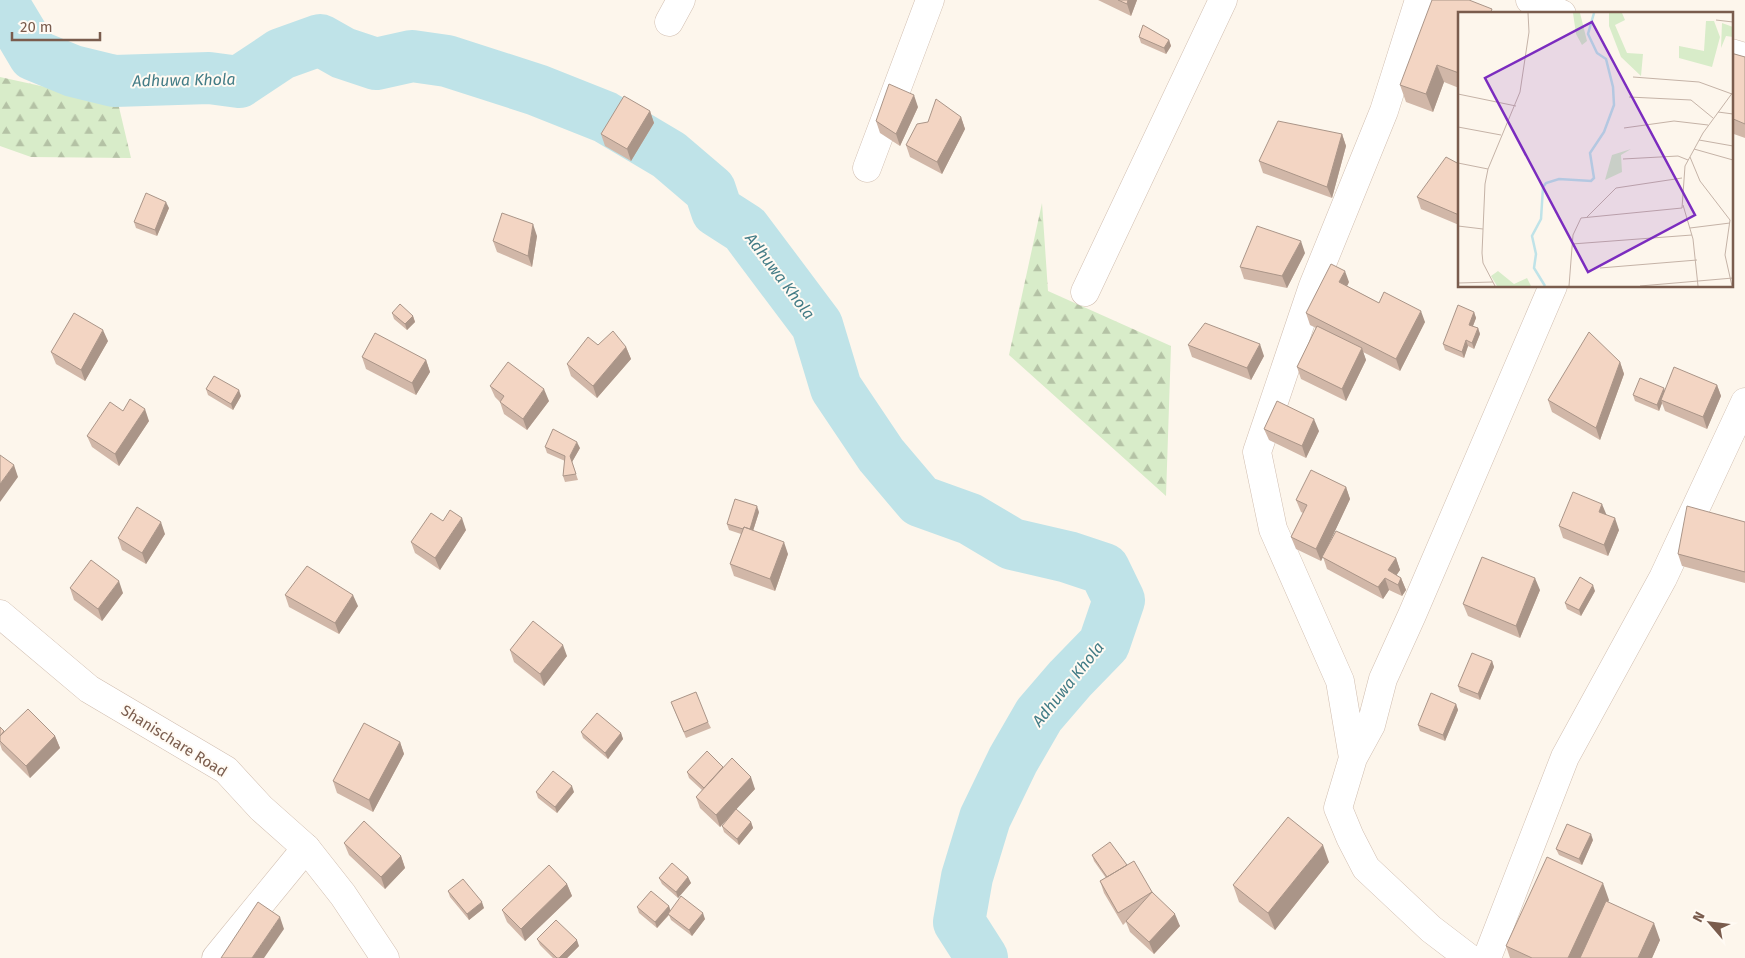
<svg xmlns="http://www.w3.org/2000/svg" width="1745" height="958" font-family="'Fira Sans',sans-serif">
<defs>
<pattern id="forest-firs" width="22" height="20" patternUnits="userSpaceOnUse" patternTransform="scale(1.25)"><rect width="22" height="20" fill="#d8ecc9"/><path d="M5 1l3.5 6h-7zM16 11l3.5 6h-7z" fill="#b4c2a5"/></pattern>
</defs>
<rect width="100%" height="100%" fill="#fdf6ec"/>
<path fill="url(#forest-firs)" d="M0,77L118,103L131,158L31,157L0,146Z
M1042,203L1048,291L1171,346L1166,496L1009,355Z"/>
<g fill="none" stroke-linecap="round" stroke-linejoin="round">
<path stroke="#bfe3e8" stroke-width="52" d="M1,0L34,55L73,71L114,81L209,78L239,82L281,54L320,40L343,53L376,64L412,56L447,61L537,90L605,117L669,155L710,190L717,211L745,229L817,325L836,388L881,455L920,501L970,519L1012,544L1068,557L1104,569L1119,600L1104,644L1070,679L1039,715L1013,760L985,818L967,877L959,922L982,958"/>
<defs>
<path id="minor" d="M1530,0L1562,14
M669,22L681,0
M1731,53L1745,57
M867,168L930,0
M1085,292L1223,0
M1353,758L1340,681L1273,529L1257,452L1313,286L1384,111L1419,0
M216,958L306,848
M1469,958L1431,929L1366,868L1350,837L1338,808L1353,758L1371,725L1383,679L1412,615L1553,286
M1487,958L1565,757L1663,578L1745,402"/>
<path id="tertiary" d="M0,614L89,689L226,770L261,808L306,848L343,895L385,958"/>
</defs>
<use href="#minor" stroke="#d1beb0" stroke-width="29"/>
<use href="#tertiary" stroke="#d1beb0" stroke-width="29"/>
<use href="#minor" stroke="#fff" stroke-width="28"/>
<use href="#tertiary" stroke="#fff" stroke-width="28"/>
</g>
<path fill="#d1b7a8" d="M1098,0H1137L1131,16Z
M1459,14V88L1444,82L1433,112L1406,102L1400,85Z
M1139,37L1169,40L1171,46L1166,54L1141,43Z
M1731,53L1745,57V138L1731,133Z
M918,107L900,146L880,133L876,121Z
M650,111L654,123L631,161L605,146L601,134Z
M961,117L965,129L942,174L910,157L906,145Z
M1342,134L1346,146L1332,198L1263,173L1259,161Z
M1459,164V225L1421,209L1417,197Z
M169,208L157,236L136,228L134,222Z
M537,236L532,267L497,252L493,241Z
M1305,253L1287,288L1244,279L1240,267Z
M1349,282L1347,286L1379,303L1425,322L1400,371L1363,352L1366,360L1346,401L1301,379L1297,367L1316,328L1310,325L1306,313Z
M1474,312L1476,318L1473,326L1478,328L1480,334L1474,349L1468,346L1464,358L1445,350L1443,344Z
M392,313L413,316L415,322L407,330L394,319Z
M108,341L85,381L56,364L51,352Z
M598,345L626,347L631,359L597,398L571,376L567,364Z
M1188,345L1264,356L1251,380L1192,357Z
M362,357L426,360L430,372L416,395L366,369Z
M1620,362L1624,374L1600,440L1552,412L1548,400Z
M1717,385L1721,396L1707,429L1665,411L1662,403L1659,411L1635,401L1633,395Z
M490,386L549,401L527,430L504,414L500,402L495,397Z
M206,389L241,396L233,410L208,395Z
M123,411L149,421L119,466L92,447L87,436Z
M1264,429L1319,431L1306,458L1269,440Z
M545,447L580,448L572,462L578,480L565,482L563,476L565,461L547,453Z
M1346,487L1350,499L1329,543L1396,558L1400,570L1396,575L1401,578L1406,590L1402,596L1389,590L1383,599L1327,569L1323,557L1321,561L1296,549L1291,537L1303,513L1301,512L1296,500Z
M759,512L753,531L788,554L775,591L734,576L730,564L741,534L729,530L727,524Z
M443,521L466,530L440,570L415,553L411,542Z
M1745,522V583L1682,566L1678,554Z
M1559,526L1619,530L1608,556L1563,538Z
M165,534L146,564L122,550L118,538Z
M70,588L123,593L102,621L74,600Z
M1540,590L1520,638L1468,616L1463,604Z
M1595,591L1581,616L1567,609L1565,603Z
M285,595L358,606L339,634L289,607Z
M510,650L567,656L544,686L514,662Z
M1492,661L1494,667L1480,700L1460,692L1458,686Z
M671,702L708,722L711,728L686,738Z
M1456,704L1458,710L1445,741L1420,731L1418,725Z
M0,727L5,732L55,736L60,748L30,778L2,750L0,744Z
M581,732L621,733L623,739L608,759L583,738Z
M400,742L404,754L373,812L337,793L333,781Z
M723,767L755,789L736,809L751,822L753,828L739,845L724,832L722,826L731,815L720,827L700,808L696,797L702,790L689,778L687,772Z
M536,792H574L557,813L538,798Z
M1593,840L1582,865L1559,855L1556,849Z
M344,843L401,856L405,868L385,889L349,855Z
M1092,855L1127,865L1152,892L1180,926L1154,954L1130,932L1126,922L1123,925L1104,893L1100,881L1106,878L1094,861Z
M1329,862L1275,930L1239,902L1233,885Z
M688,877L691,883L678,898L662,884L659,878Z
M567,884L572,896L525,941L507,922L502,910Z
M448,891L484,908L469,920L450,897Z
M1609,900L1608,902L1660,940L1652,958H1510L1506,946Z
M669,906L670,911L705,919L692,936L671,920L669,915L657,928L639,913L637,907Z
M537,939L579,946L567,958H553L540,945Z"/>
<path fill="#aa9588" d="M1128,0H1137L1131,16L1127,4Z
M1169,40L1171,46L1166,54L1164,48Z
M1437,65L1444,82L1433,112L1426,94Z
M914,95L918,107L900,146L896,134Z
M650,111L654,123L631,161L627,149Z
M961,117L965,129L942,174L937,162Z
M1342,134L1346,146L1332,198L1327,187Z
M166,202L169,208L157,236L155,230Z
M533,224L537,236L532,267L528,256Z
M1301,241L1305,253L1287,288L1282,276Z
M1345,271L1349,282L1343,294L1339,282Z
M1421,311L1425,322L1400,371L1396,359Z
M1474,312L1476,318L1471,331L1469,325Z
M413,316L415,322L407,330L405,324Z
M1478,328L1480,334L1474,349L1472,343Z
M103,330L108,341L85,381L81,370Z
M1466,340L1468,346L1464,358L1462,352Z
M1260,344L1264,356L1251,380L1247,368Z
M626,347L631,359L597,398L593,386Z
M1362,348L1366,360L1346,401L1342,389Z
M426,360L430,372L416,395L412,383Z
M1620,362L1624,374L1600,440L1596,428Z
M1717,385L1721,396L1707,429L1703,417Z
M1664,388L1666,394L1661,400L1662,403L1659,411L1657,405Z
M544,389L549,401L527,430L523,419Z
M239,390L241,396L233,410L231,404Z
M145,409L149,421L119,466L115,454Z
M1314,419L1319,431L1306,458L1302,446Z
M577,442L580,448L572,462L578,480L570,456Z
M14,465L18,477L0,502V484Z
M1346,487L1350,499L1321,561L1316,549Z
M1602,504L1607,516L1599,512Z
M757,506L759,512L751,537L749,531Z
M462,518L466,530L440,570L435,558Z
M1615,518L1619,530L1608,556L1604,545Z
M161,522L165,534L146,564L142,553Z
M784,542L788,554L775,591L770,579Z
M1396,558L1400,570L1392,582L1388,570Z
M1385,578L1389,590L1383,599L1378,587Z
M1401,578L1406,590L1402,596L1398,585Z
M1535,578L1540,590L1520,638L1516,626Z
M119,581L123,593L102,621L98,609Z
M1593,585L1595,591L1581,616L1579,610Z
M353,595L358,606L339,634L335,623Z
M563,645L567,656L544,686L540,674Z
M1492,661L1494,667L1480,700L1478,694Z
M1456,704L1458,710L1445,741L1443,735Z
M621,733L623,739L608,759L605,753Z
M55,736L60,748L30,778L26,766Z
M400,742L404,754L373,812L369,800Z
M751,777L755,789L720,827L716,815Z
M572,786L574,792L557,813L555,807Z
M751,822L753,828L739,845L737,839Z
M1591,834L1593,840L1582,865L1579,859Z
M1323,845L1329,862L1275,930L1268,913Z
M401,856L405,868L385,889L381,877Z
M688,877L691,883L678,898L676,892Z
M1603,883L1609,900L1582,958H1568Z
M567,884L572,896L525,941L521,929Z
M482,902L484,908L469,920L467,914Z
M669,906L671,912L657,928L655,922Z
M703,913L705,919L692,936L689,930Z
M1175,914L1180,926L1154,954L1149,942Z
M280,917L284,929L264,958H252Z
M1654,923L1660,940L1652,958H1638Z
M577,940L579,946L567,958H559Z"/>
<path fill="#f3d5c3" stroke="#aa9588" d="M1118,0H1128L1127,4Z
M1432,0H1469L1492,9L1490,14H1459V73L1437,65L1426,94L1400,85Z
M1143,25L1169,40L1164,48L1139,37Z
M1731,53L1745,57V124L1731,118Z
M889,84L914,95L896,134L876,121Z
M624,96L650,111L627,149L601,134Z
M936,99L961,117L937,162L906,145L917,124L928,122Z
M1278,121L1342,134L1327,187L1259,161Z
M1446,157L1459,164V215L1417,197Z
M146,193L166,202L155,230L134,222Z
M502,213L533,224L528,256L493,241Z
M1257,226L1301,241L1282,276L1240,267Z
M1331,264L1345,271L1339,282L1379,303L1384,292L1421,311L1396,359L1306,313Z
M400,304L413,316L405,324L392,313Z
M1458,305L1474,312L1469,325L1478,328L1472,343L1466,340L1462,352L1443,344Z
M74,313L103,330L81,370L51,352Z
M1205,323L1260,344L1247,368L1188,345Z
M1317,326L1362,348L1342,389L1297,367Z
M613,331L626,347L593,386L567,364L588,337L598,345Z
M1589,332L1620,362L1596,428L1548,400Z
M375,333L426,360L412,383L362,357Z
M508,362L544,389L523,419L500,402L504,396L490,386Z
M1674,367L1717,385L1703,417L1661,400Z
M214,376L239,390L231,404L206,389Z
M1640,378L1664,388L1657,405L1633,395Z
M130,399L145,409L115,454L87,436L110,402L123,411Z
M1277,401L1314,419L1302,446L1264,429Z
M553,429L577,442L570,456L576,474L563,476L565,456L545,447Z
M0,455L14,465L0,484Z
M1311,470L1346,487L1316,549L1291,537L1307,505L1296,500Z
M1573,492L1602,504L1599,512L1615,518L1604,545L1559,526Z
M735,499L757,506L750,529L744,527L743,529L727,524Z
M1687,506L1745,522V572L1678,554Z
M137,507L161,522L142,553L118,538Z
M450,510L462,518L435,558L411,542L431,513L443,521Z
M744,527L784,542L770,579L730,564Z
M1336,531L1396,558L1388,570L1401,578L1398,585L1385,578L1378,587L1322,557Z
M1482,557L1535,578L1516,626L1463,604Z
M91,560L119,581L98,609L70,588Z
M307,566L353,595L335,623L285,595Z
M1580,577L1593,585L1579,610L1565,603Z
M533,621L563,645L540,674L510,650Z
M1472,653L1492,661L1478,694L1458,686Z
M696,692L708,722L684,732L671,702Z
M1431,693L1456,704L1443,735L1418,725Z
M28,709L55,736L26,766L0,741V736Z
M597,713L621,733L605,753L581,732Z
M364,723L400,742L369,800L333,781Z
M0,727L4,731L0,736Z
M707,751L723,767L704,788L687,772Z
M732,758L751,777L716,815L696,797Z
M553,771L572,786L555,807L536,792Z
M736,809L751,822L737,839L722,826Z
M1288,817L1323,845L1268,913L1233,885Z
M364,821L401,856L381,877L344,843Z
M1567,824L1591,834L1579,859L1556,849Z
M1110,842L1127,865L1107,877L1092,855Z
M1547,857L1603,883L1568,958H1532L1506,946Z
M1134,861L1152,892L1118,913L1100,881Z
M672,863L688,877L676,892L659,878Z
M549,865L567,884L521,929L502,910Z
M463,879L482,902L467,914L448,891Z
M651,891L669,906L655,922L637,907Z
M1152,892L1175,914L1149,942L1126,921Z
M681,896L703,913L689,930L668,914Z
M1606,901L1654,923L1638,958H1580Z
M258,902L280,917L252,958H221Z
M556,920L577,940L559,958H557L537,939Z"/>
<g text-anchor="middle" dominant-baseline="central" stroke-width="4" stroke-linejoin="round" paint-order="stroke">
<g font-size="15" fill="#7a5c4d" stroke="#fffaf3">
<text transform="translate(174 741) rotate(32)">Shanischare Road</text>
</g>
<g font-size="16" font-style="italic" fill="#437c86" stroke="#fffaf3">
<text transform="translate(184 80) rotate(-1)">Adhuwa Khola</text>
<text transform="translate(780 276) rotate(53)">Adhuwa Khola</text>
<text transform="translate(1068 684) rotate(-51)">Adhuwa Khola</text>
</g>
</g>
<g transform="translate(1458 12)">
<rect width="275" height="275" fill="#fdf6ec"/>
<path d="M115,1H122L129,29L124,33L118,22ZM151,1H164L167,8L157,13L169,41L185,42L183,64L163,45L151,14ZM248,9H256L262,25L254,55L221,46V34L246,39ZM264,11L275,15V25L268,24L263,36ZM173,137L163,143L164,160L147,168L154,143ZM40,259L56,272L69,266L73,274H39L33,264Z" fill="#d8ecc9"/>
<path fill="none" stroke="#bfe3e8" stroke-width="2.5" d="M87,274L76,256L78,242L74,224L83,207L85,175L88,171L101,167L133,169L136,166L132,141L146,120L156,93L155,75L148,47L139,41L130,22L136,1"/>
<path fill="none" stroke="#c5b3a7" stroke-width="1" d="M258,8L275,10M175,65L241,70L274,82M0,82L58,94M171,85L233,88L255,106M260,100L275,102M0,115L43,123M166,116L216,109L250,113M241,128L275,134M236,137L275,148M232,145L242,169L272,208L267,243L274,274M165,147L220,144L230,148M0,151L30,157M225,193L235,227L240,274M129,205L158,176L224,166M0,214L25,217M232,216L272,211M114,232L234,223M142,256L239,248M0,271L35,270M37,274L25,251L24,241L27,172L30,157L62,80L71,20L70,1M111,274L115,223L123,206L224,196L227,154L245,121L275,80M182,274L275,266"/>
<path fill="#7b2cbf" fill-opacity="0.15" stroke="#7b2cbf" stroke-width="2.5" d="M134,10L237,203L130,260L27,66Z"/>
<rect width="275" height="275" fill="none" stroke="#7a5c4d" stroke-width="2.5"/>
</g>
<g transform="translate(1710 923) rotate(298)" stroke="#fffaf3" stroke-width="4" paint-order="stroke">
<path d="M0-4L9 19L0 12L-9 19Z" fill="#7a5c4d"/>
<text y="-8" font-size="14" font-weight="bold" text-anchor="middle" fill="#7a5c4d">N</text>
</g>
<path d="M12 32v8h88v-8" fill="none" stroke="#7a5c4d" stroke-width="2.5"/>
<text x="20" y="32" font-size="15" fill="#7a5c4d" stroke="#fffaf3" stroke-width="4" paint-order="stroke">20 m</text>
</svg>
